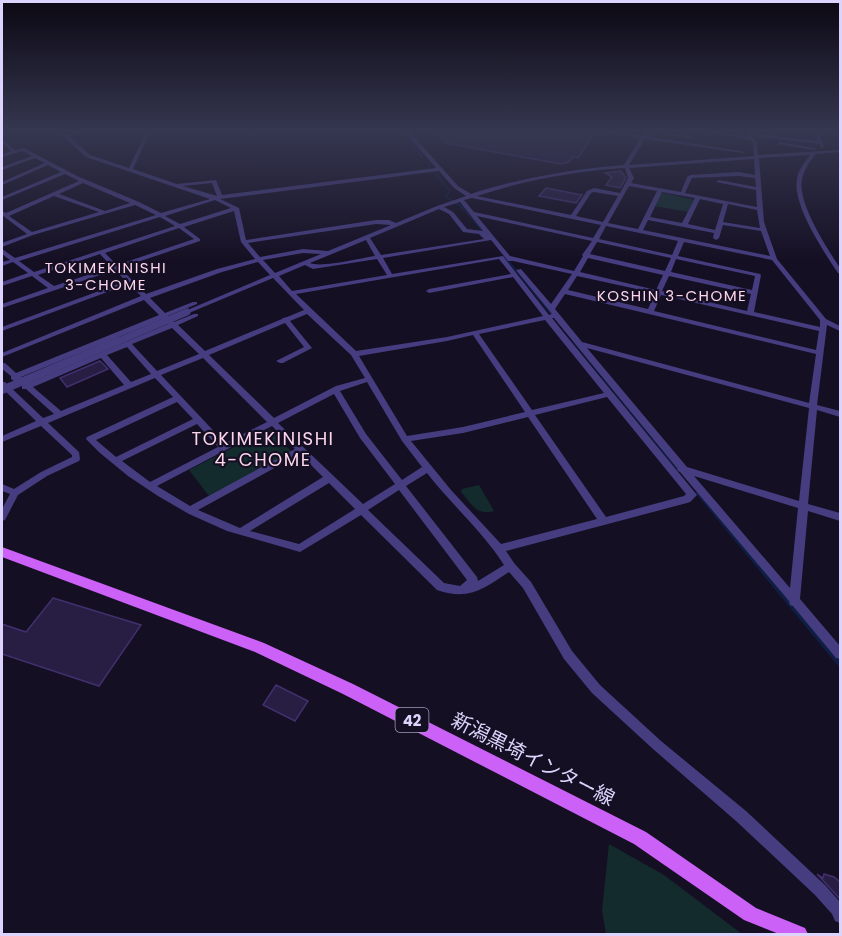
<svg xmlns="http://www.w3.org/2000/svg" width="842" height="936" font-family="Poppins,'Noto Sans JP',sans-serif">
<rect width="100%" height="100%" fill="#150f23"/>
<path fill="#132b2d" d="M661,194L664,193L694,200L688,212L654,206Z
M269,429L292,452L209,496L189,470Z
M479,485L494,511C476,516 472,504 461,492L462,489Z
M609,844L664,875L742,934H606L602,910Z"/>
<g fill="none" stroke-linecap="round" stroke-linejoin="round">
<path stroke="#0f1e43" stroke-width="1.5" d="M399,130L423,158
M427,163L430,166
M435,173L450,191L446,197L462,207L477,224"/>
<path stroke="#0f1e43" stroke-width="2" d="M475,222L484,232
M506,258L553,316
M559,323L575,343"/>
<path stroke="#0f1e43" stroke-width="3" d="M574,341L678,469"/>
<path stroke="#0f1e43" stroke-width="4" d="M698,493L840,665"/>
</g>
<path fill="#281d43" stroke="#41306e" stroke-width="1.5" d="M434,130H577L595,133L578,158L573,157L569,162L561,164L450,144L444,142Z
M621,171L626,178L620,188L606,185L612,177L605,173Z
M546,188L582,195L576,203L539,196Z
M100,361L108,369L67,387L60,378Z
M53,598L141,625L99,686L2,654V624L26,632Z
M276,685L308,701L295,721L263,705Z
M817,874L823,878L824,874L834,877L840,882V899Z"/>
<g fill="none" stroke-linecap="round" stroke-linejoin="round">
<path fill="#453d7f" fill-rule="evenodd" d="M53,130H59L67,135L77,130H83L70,137L90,155L129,168L147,130H151L133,169L177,184L216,180L222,195L436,168L403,130H408L458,186L471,194C520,178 572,169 624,165L640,139L593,130H604L642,136L646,130H650L647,136L745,152L743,153L645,139L629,165L754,156L753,143L751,140L696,130H707L748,137L744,130H748L750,133L818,141L816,135L822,130H827L820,136L824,147L822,148L819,144L752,136L757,143L758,155L840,150V152L816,154C810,161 804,170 802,179C797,203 827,248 840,268V274L838,273C824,252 792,205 797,179C798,170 805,162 810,155L759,158L764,222L777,259L826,319L840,326V331L827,325L817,405L840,411V417L817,410L808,504L840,513V521L808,511L800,599L840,646V659L836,658L793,606L790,605L789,601L680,472L678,471L677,468L554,318H552L564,333L697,495L690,502L687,503L506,551L514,563L531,582L572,651L600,685L661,741L746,811L825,885L840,902V923L835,921L832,914L815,895L736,821L653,749L592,693L564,659L523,588L509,572C483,589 469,601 437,590L361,515L300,552L227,531L189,514L158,496L128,476L100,453L86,439L87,437L173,397L155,378L48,423L79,452L80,459L79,461L47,476L18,495L5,520L2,521V509L10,494L2,491V484L14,489L41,472L72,457V455L41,426L2,442V436L36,421L2,388V382H5L43,418L54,414L26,389H22V386L11,379V376L2,369V363H5L16,373L159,315L144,300L2,357V353L141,296L129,284L2,331V327L126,281L115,270L2,308V304L48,288L32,276L2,286V282L28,273L13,262L2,266V262L10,260L2,254V249L15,258L156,215L135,205L33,235L2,247V243L27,234L2,215V211L6,213L79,181L65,174L2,200V197L61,172L48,165L2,185V182L45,163L35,158L2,170V167L32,156L22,151L2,157V155L11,151L2,142V139L15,150L24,148L77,176L139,202L161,213L210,199L86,157L63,136ZM754,159L755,175L739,172L690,175L687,177L681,192L631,183L634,178L629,168ZM625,168L628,178L620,193L594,188L587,191L571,215L477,196C525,180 575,171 625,168ZM439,171L454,188L466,196L437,206L396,223L389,220H376L246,240L239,208L220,199ZM739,176L755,178L756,187L719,180L716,182L756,190L757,207L685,193L692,178ZM83,183L130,203L105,211L59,194ZM212,183L217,196L183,186ZM629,186L657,191L638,229L608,223ZM594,192L618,196L603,222L576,216L591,193ZM662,192L695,198L682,223L650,217ZM54,196L99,212L32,232L9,216ZM472,198L601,225L593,238L474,212L464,200ZM700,199L723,204L715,230L688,224ZM215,200L231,208L180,224L165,216ZM460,202L483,231L467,229L453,212L444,207ZM728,204L757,210L760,228L723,222ZM439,209L449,214L463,232L479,234L484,239L381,255L370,238ZM234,211L241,242L255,259L217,269L146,294L120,268L200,241V239L184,227ZM477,216L592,241L582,255L583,256L574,271L510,256ZM160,217L175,226L34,272L19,261ZM648,220L714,233L713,238L716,240L719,238L723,225L761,231L770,256L643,230ZM376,224L391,225L328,251L303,249L260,257L248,243ZM606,226L678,241L672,255L599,239ZM179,228L194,239L117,265L105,253ZM366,240L375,256C361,258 322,268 310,263ZM491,240L508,261H513L572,274L551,304L521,269L516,270L552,314L549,315L503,256L392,274L383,258ZM597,242L671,258L665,271L590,254ZM684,242L772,260L820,320V327L754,312L761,275L760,274L678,256ZM303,253L321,254L275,273L263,260ZM100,254L112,267L54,286L38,275ZM588,258L663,275L656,290L580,272ZM377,259L387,275L292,291L279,276L305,265L313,269ZM499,259L511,274L429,289L426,291L429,293L513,277L543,316L447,337L356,351L296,294ZM676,259L755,276L752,290L671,272ZM258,262L270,275L185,311V313H189L273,278L304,310L287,317L283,318L282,319L205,351L178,325L198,316V314H194L174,322L168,316L197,304V302H193L165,313L150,298L222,272ZM577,276L655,293L648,309L568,290ZM669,276L751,294L747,311L662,291ZM565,294L816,354L809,403L582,342L555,309ZM661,295L819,331L816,350L654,311ZM307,314L351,355L365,378L336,386L274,418L209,355L285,323L304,347L276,361L280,363H283L312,348L290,321ZM163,319L168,324L28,383L21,377ZM545,320L604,393L532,410L479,334ZM172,328L199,354L157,371L132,344ZM473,335L525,412L463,427L407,436L359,356L447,341ZM127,347L151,374L131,382L107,355ZM587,348L809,408L799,501L687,467ZM101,358L124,385L61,411L33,387ZM203,358L267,422L225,443L161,375ZM367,382L402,441L422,467L402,480L366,434L340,391ZM334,394L360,438L395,484L363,504L278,423ZM607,397L686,494L684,496L606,517L535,415ZM177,402L193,419L116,457L96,440ZM528,417L597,519L501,544L451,490L411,441L463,433ZM197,424L218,447L150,482L122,461ZM272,426L295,449L190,506L157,486ZM300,454L323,477L240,528L198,510ZM427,473C451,504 483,532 504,565L478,581L477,577L406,486ZM694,476L798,508L790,588ZM329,483L355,509L299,544L250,531ZM399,490L467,580L460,586L444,583L368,510Z
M673,134L694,137L696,138L694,139L671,136Z
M780,142L814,148L816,149L814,150L778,144Z"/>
<path fill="#cb61f6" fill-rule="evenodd" d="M2,547L264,643L353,684L646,832L756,908L805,928L808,934H779L744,920L634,844L343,694L255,652L2,557Z"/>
<path stroke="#453d7f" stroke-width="7" d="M114,343L187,312"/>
<path stroke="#453d7f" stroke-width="8" d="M2,390L118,341"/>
</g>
<linearGradient id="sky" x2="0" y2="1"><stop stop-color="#0c0813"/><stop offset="0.5" stop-color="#353750"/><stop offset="1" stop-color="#353750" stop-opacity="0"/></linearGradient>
<rect width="842" height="261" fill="url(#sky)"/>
<g text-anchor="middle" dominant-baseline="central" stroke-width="4.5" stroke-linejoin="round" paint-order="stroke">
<g font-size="15" letter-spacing="1.5" fill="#fdd6eb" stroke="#150f23">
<text x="106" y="267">TOKIMEKINISHI<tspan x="106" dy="17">3-CHOME</tspan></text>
<text x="672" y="295">KOSHIN 3-CHOME</text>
</g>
<rect fill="#150f23" stroke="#a099bc" stroke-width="1.5" x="395.5" y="708" width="33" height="24" rx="4.5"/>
<g font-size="15" font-weight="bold" fill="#dcd4fd">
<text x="412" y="720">42</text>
</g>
<g font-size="18" letter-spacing="1.5" fill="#fdd6eb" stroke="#150f23">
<text x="263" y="438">TOKIMEKINISHI<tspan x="263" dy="21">4-CHOME</tspan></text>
</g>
<g font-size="20" fill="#dcd4fd" stroke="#150f23">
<text transform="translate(533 759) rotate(27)">新潟黒埼インター線</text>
</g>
</g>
<rect width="842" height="936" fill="none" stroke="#dcd4fd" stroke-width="6"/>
</svg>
